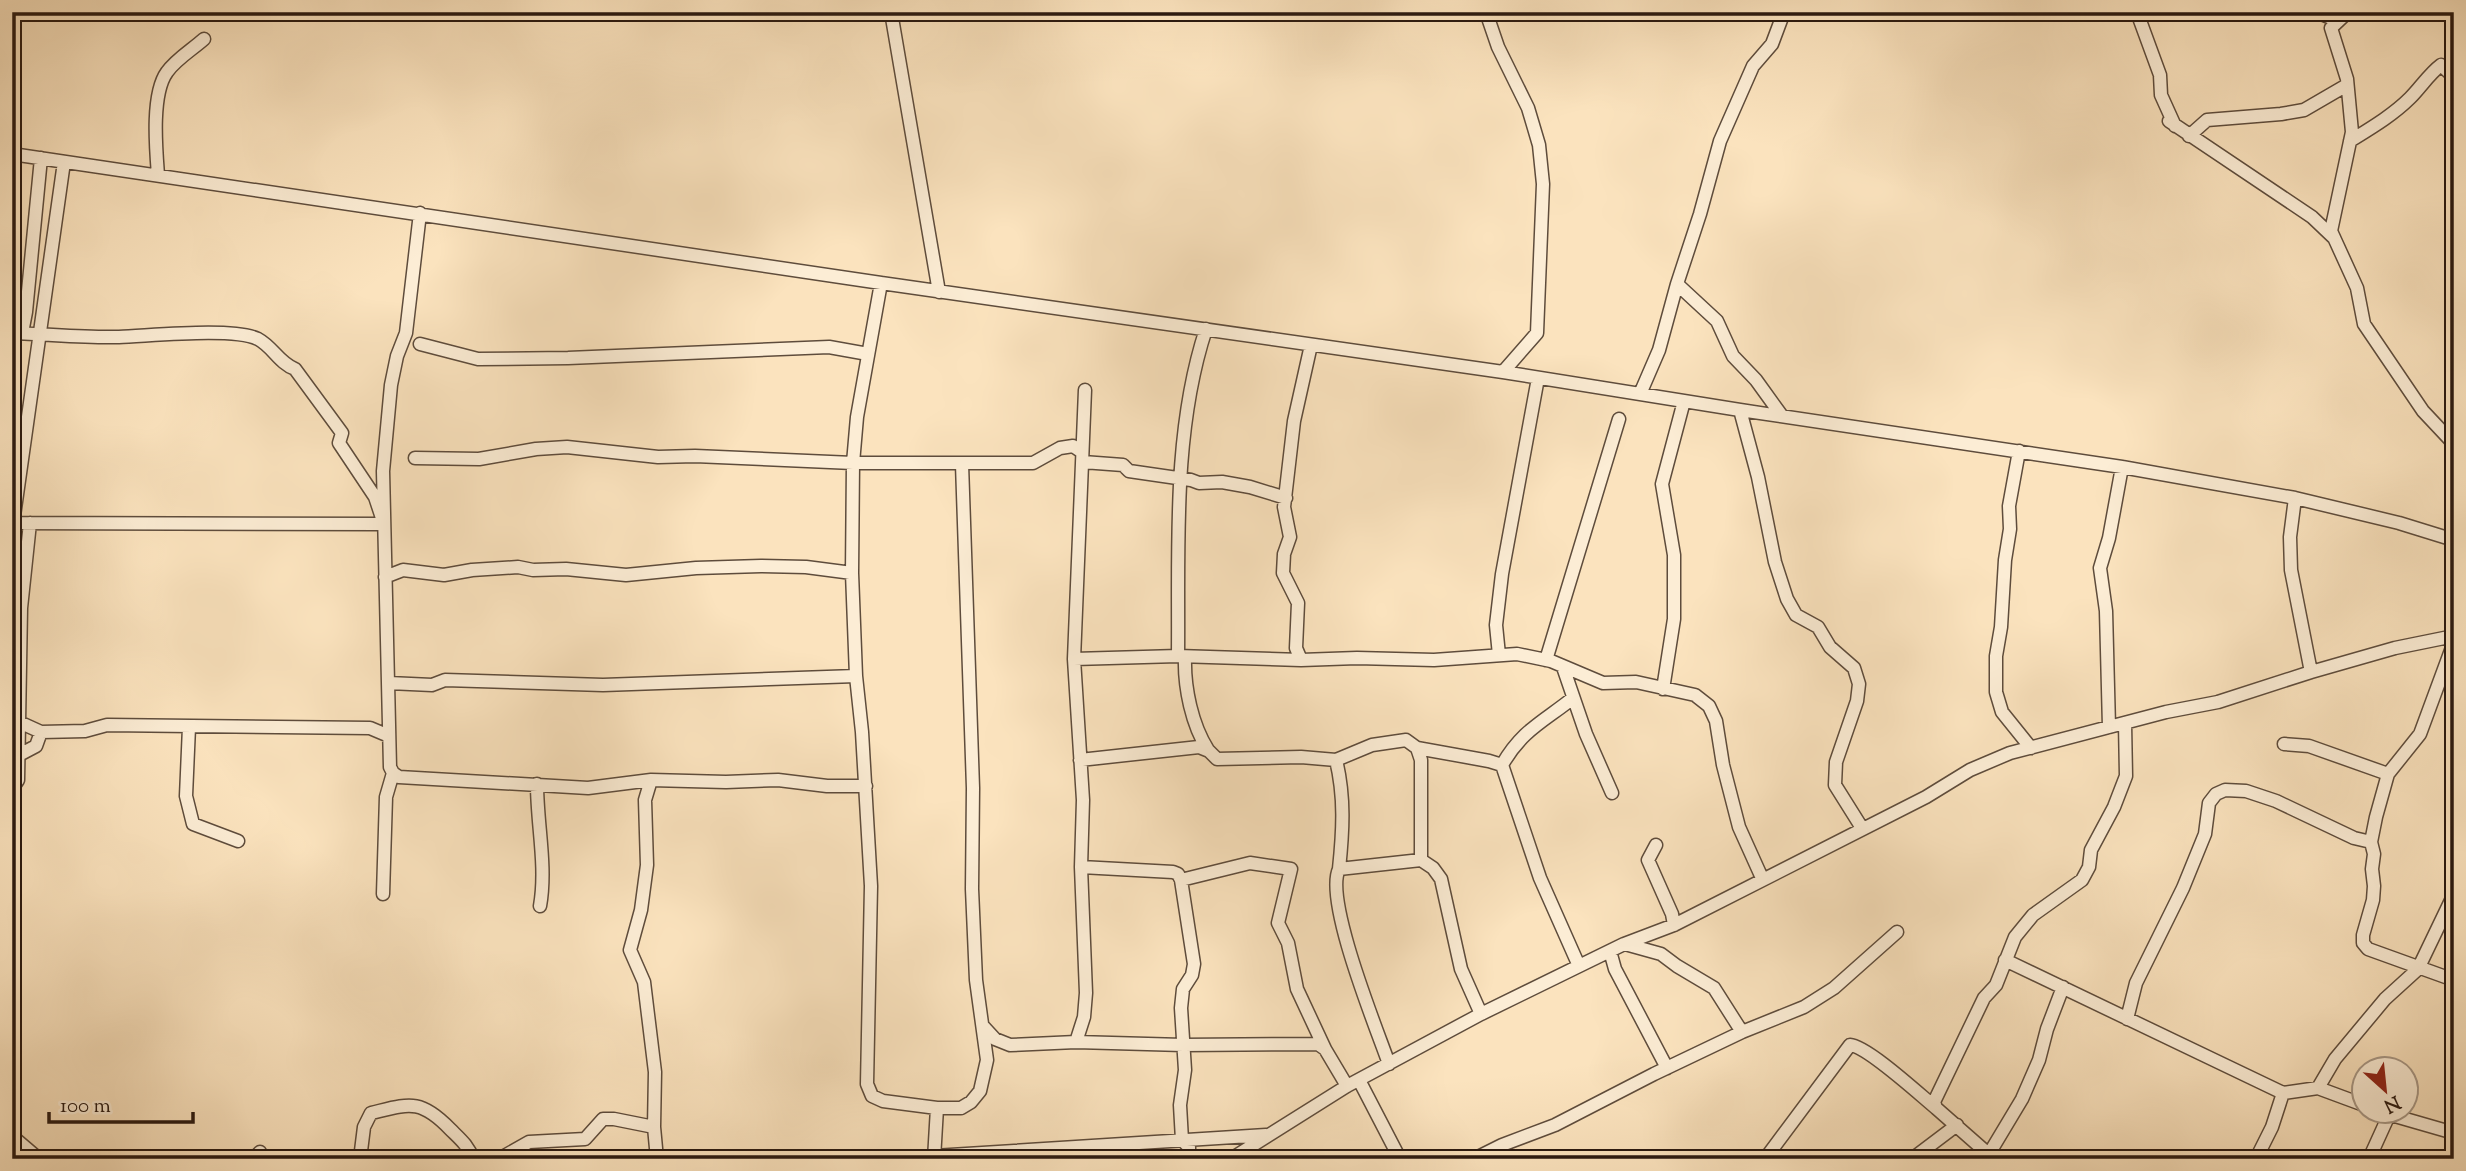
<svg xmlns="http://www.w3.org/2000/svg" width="2466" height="1171" font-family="'Sorts Mill Goudy',serif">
<rect width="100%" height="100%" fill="#fbe3be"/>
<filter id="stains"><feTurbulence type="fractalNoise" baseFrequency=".00286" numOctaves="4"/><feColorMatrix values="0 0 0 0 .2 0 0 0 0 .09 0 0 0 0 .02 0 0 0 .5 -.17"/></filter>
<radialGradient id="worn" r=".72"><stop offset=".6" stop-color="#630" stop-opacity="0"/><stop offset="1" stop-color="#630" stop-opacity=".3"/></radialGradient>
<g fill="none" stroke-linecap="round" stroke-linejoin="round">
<defs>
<path id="street" d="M891,12L939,292
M1486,12L1498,47L1528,108L1539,145L1543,184L1537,333L1503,372
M2135,12L2138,15L2160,75L2161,95L2175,126
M2317,12L2338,21
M2348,12L2331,28L2347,79L2352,132L2331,231L2357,288L2364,324L2423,411L2454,444
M2169,121L2312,217L2333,237
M2189,136L2207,120L2281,114L2304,110L2347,85
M2350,141C2371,128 2393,115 2410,98C2421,87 2429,74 2441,65L2454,77
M12,154L881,283L1503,372L1740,410L2122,467L2295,498L2399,523L2454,540
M158,175C156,149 151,94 167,72C176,59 193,49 204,39
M420,213L406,333L397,356L391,385L383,471L390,767L393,773L399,777L588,788L651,780L726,782L778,780L827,786H866
M881,283L857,417L853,463L852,573L856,676L862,732L871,886L867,1084L872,1096L883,1101L937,1108L934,1159
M12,333C48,334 84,338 119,337C150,336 233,327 258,339C273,347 279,363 295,369L342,433L339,443L375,497L384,524L13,523L64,162
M22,333L26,312L41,158
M420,344L478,359L568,358L829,347L868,354
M1311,345L1294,421L1284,507L1290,537L1284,554L1283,573L1298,603L1296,648L1301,660L1357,658L1434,660L1517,654L1551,661L1603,683L1636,682L1695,695L1709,706L1716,721L1723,765L1739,827L1762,878
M1640,394L1659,350L1677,284
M1740,410L1758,477L1775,562L1787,599L1796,615L1818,627L1830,647L1854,668L1859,684L1857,701L1836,762L1835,785L1862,828
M1782,416L1756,380L1733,356L1717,321L1677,284L1700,214L1720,141L1753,66L1772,44L1784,12
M2019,451L2009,506L2010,529L2005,560L2001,627L1996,656V692L2002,712L2031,748
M415,458L479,459L536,449L567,447L658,457L695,456L853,463H1033L1060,448L1073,446L1082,452
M1083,462L1123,465L1129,471L1191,480L1199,483L1222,482L1250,487L1286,498
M2295,498L2290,537L2291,570L2311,672
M385,577L403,570L444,575L472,570L518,567L533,570L566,569L626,575L696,568L761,566L806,567L852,573
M2454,642L2420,734L2388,774L2376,817L2371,842L2374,854L2372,869L2374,886L2373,900L2363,935V943L2368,949L2454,980
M1499,655L1496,625L1502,574L1538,378
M1178,656C1179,549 1172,432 1206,329
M1185,657C1184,688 1192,725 1208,750
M1074,659L1178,656L1301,660
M1546,660L1619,419
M1563,667L1586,734L1612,793
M389,683L432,685L445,680L603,685L856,676
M1663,689L1674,619V555L1662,484L1684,401
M19,722L41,732L85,731L107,725L370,728L389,736
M189,727L186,796L193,824L238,841
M2109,727L2106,611L2100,568L2109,538L2122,467
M2284,744L2309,746L2388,774
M1417,748L1489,761L1502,765L1540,878L1579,966
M19,755L36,746L41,732
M1080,760L1199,747L1209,751L1217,759L1301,757L1336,760L1372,745L1406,740L1417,748L1421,760V860
M1336,760C1345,797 1343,831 1339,869
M1502,765C1522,730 1543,722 1573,698
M651,780L645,800L647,865L641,910L630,950L644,982L655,1072L654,1127L657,1159
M537,784C537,825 547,866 540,906
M12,789L18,780L21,608L30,523
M1656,845L1648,860L1672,914L1674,925
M1081,867L1173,872L1178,874L1181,880L1194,964L1192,975L1183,989L1181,1008L1185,1070L1180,1105L1182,1140L1189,1147V1159
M1181,880L1250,863L1291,869L1278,923L1288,943L1297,989L1325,1049
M383,894L386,797L393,773
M1625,944L1661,954L1677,966L1714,988L1742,1032
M1610,951L1615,969L1667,1068
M2005,960L2283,1093
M2127,1019L2136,983L2183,888L2205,834L2209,803L2216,794L2225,790L2246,791L2276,801L2354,838L2371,842
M983,1026L995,1039L1010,1045L1076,1042L1183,1045L1318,1044L1325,1049L1347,1086
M1076,1042L1084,1017L1086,993L1081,867L1083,800L1074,659L1085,390
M1389,1064C1376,1027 1324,900 1339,869L1421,860L1433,868L1441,879L1461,969L1481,1014
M1359,1080L1400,1159
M2318,1088L2335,1059L2385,999L2418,969L2454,894
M937,1108H961L971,1102L980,1091L987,1060L976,980L972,889L973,788L962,464
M2381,1112L2454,1133
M12,1136L39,1159
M1989,1154L2022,1099L2039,1060L2047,1029L2063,987
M934,1156L1266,1135
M253,1159L260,1152
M360,1159L364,1127L371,1113C409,1104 420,1098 450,1129C460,1139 468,1145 473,1159
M499,1159L529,1142L585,1139L603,1119H614L654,1127
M1231,1159L1347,1086L1481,1014L1624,944L1674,925L1926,797L1970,770L2010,753L2166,712L2218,702L2311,672L2395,648L2454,636
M1474,1159L1502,1145L1555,1125L1654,1074L1742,1032L1804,1007L1834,988L1897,932
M1765,1159L1850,1045C1867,1046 1919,1094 1936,1108
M1912,1159L1957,1125
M1994,1159L1936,1108L1934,1102L1984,998L1996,985L2015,937L2033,915L2082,880L2089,867L2091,850L2114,807L2126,776L2125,723
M2256,1159L2272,1127L2283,1093L2318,1088L2364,1105
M2369,1159L2389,1115"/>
</defs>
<use href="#street" stroke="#5e4c3c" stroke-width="15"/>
<use href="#street" stroke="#fcedd5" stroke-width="12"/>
</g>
<rect width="2466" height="1171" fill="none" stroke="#fbe3be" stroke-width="42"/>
<rect x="14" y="14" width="2438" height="1143" fill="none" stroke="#2a1910" stroke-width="3.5"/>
<rect x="21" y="21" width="2424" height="1129" fill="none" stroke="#2a1910" stroke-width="2"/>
<g transform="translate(2385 1090) rotate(153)"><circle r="33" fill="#fcedd5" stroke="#a89886" stroke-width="2"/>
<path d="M0-5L12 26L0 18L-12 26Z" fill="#8f2418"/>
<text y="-10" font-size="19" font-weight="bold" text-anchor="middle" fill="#2a1910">N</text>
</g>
<path d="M49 1112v10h144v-10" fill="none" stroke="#2a1910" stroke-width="3.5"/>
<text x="60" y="1112" font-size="21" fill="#2a1910" stroke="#fcedd5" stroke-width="5" paint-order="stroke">100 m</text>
<rect width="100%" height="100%" filter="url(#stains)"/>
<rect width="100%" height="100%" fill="url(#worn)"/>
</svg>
